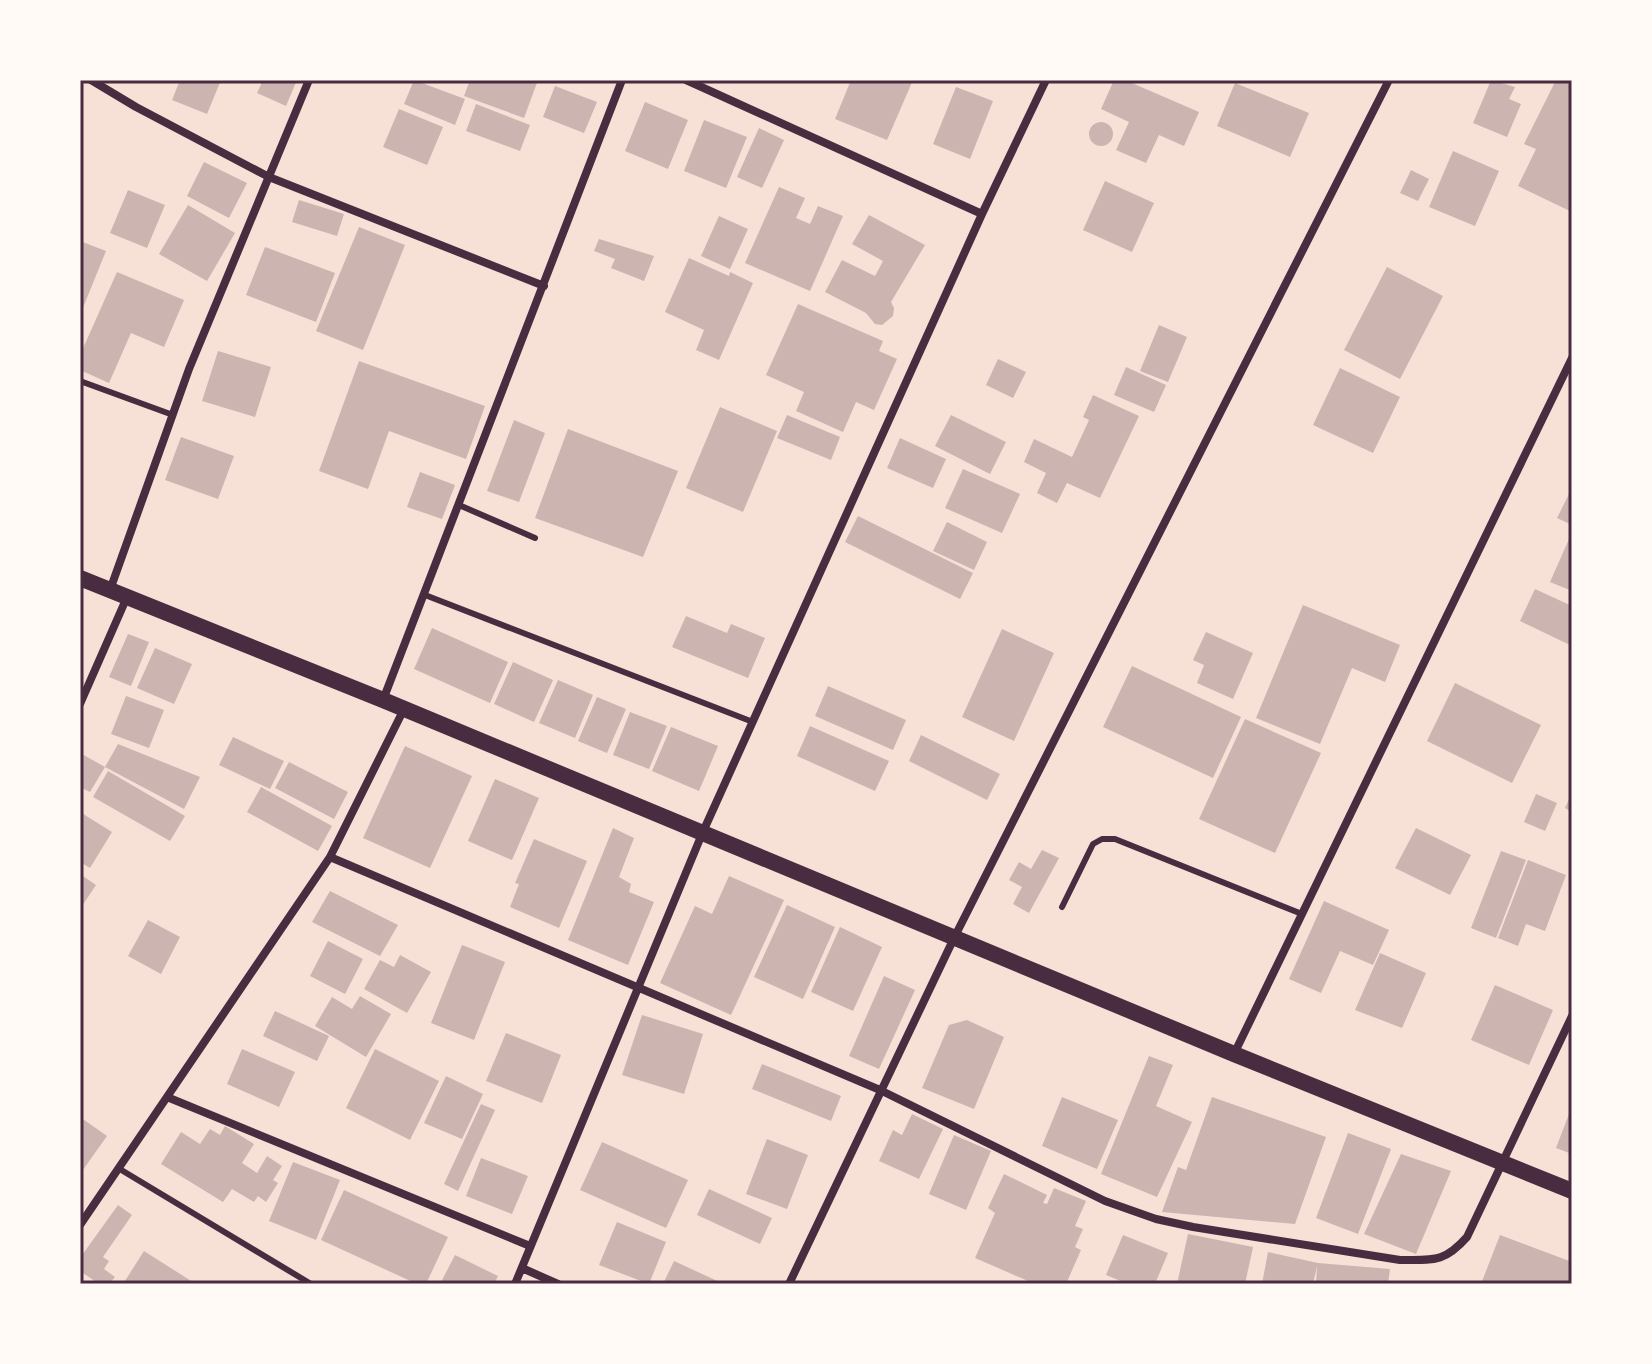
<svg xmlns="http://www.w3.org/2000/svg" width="1652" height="1364" font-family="'Roboto Condensed',sans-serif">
<rect width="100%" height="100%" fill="#f7e1d7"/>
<path fill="#ccb4b1" d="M180,80H221L207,114L172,100Z
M263,80H297L286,106L257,93Z
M414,80L465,99L455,125L404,104Z
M470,80H538L524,118L464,96Z
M851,80H913L887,140L835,119Z
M1114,80H1125L1199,112L1184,146L1159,135L1146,163L1116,150L1129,122L1101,109Z
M1491,80L1515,87L1509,99L1521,104L1507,137L1473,123Z
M1556,80L1572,84V212L1518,186L1536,149L1524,144Z
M1235,83L1309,113L1290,157L1217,126Z
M555,86L597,102L584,133L543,117Z
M956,87L993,101L970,159L933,144Z
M645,102L688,120L668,169L625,151Z
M476,104L530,125L520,151L466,131Z
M399,109L443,127L427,165L383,147Z
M704,120L747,137L726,188L684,171Z
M1089 134a12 12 0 1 1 24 0a12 12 0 1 1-24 0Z
M759,128L784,140L762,188L737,177Z
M1453,151L1499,171L1475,226L1429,207Z
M204,162L247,183L229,218L187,196Z
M1411,170L1429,179L1418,201L1400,193Z
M1105,181L1154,203L1132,252L1083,230Z
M779,187L805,198L796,218L810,224L818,206L843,216L810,291L745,263Z
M128,190L165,205L147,248L110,233Z
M299,200L344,214L337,236L292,222Z
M188,205L235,233L207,281L159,254Z
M869,215L925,245L891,302L894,308L893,316L882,325L875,324L866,313L825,292L842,260L875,276L883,261L852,244Z
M719,216L748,229L730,269L701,256Z
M359,227L405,245L363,350L316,331Z
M599,239L654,256L644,281L611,268L615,259L594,251Z
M80,241L106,251L80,315Z
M265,247L335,273L316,322L246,295Z
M689,258L729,276L730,272L753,283L719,360L696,350L704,330L665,312Z
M1387,267L1443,296L1400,379L1344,350Z
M117,272L184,300L164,347L131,333L109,383L80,370V355Z
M798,304L883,341L879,351L897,359L874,410L856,402L843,432L796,411L804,392L766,375Z
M1159,325L1187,337L1168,382L1140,371Z
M218,351L271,367L255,417L202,401Z
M998,359L1026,372L1013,398L986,385Z
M359,361L485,406L466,459L389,431L368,489L319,471Z
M1126,367L1166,385L1154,412L1114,395Z
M1340,368L1400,397L1373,453L1313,425Z
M1093,395L1139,416L1100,498L1067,483L1057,503L1037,493L1046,473L1024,462L1034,439L1072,457L1089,420L1083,417Z
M720,407L777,431L743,512L686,488Z
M787,415L840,437L831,460L777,438Z
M951,415L1006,442L990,474L935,446Z
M514,420L545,433L519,502L487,491Z
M568,429L678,471L643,557L535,518Z
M181,437L234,456L218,499L165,480Z
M900,438L946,459L933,488L887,468Z
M963,469L1020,494L1002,533L945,508Z
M420,472L455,485L442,519L407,507Z
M1572,488V525L1557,518Z
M858,516L973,573L960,599L845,542Z
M947,522L987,542L974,570L933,551Z
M1569,539L1572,540V591L1550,582Z
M1535,589L1572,606L1570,645L1520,621Z
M1303,605L1400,645L1385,682L1352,668L1320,744L1256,718Z
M686,616L727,633L731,624L765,638L748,678L672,647Z
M432,628L508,662L490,703L414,669Z
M1002,629L1054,653L1014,741L962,717Z
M1206,632L1253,653L1233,699L1197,683L1204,665L1193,660Z
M128,634L149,642L131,686L109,677Z
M155,648L192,664L174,704L137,688Z
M513,662L553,680L534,722L494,704Z
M1132,666L1241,717L1213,778L1103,727Z
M558,680L593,695L575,738L539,723Z
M1455,683L1541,725L1512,783L1427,741Z
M828,686L906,720L893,750L815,716Z
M126,696L164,710L149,748L111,734Z
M597,697L626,709L607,753L578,741Z
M630,712L667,726L649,769L613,755Z
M1245,719L1321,753L1275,853L1199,819Z
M810,726L889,761L875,791L797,756Z
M671,727L718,746L699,791L652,771Z
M921,735L1000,774L987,800L909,761Z
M233,737L284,761L270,789L219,765Z
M118,744L200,777L184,809L105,767Z
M405,746L472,776L430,868L363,838Z
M80,753L105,767L90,792L80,787Z
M289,762L348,792L334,819L275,788Z
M108,771L185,816L170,841L93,797Z
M495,779L539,798L512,860L468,841Z
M261,787L332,826L318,851L247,812Z
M1572,793V812L1565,808Z
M1536,794L1557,803L1545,831L1524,822Z
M80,812L112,832L90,868L80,862Z
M613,828L634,838L619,877L631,884L629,892L654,902L628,965L568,940Z
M1416,828L1471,855L1450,895L1395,868Z
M534,839L587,861L559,928L510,907L519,884L515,883Z
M1042,850L1059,858L1029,913L1013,904L1022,887L1009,880L1019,862L1031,869Z
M1501,851L1526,860L1496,938L1471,928Z
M1528,860L1566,875L1545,931L1526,924L1518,946L1498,938Z
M80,874L96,885L80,909Z
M729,876L784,900L731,1015L660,983L695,906L712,914Z
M330,891L398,925L380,956L312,922Z
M1324,901L1389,930L1373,965L1340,951L1321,993L1289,979Z
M787,905L835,927L803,999L754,977Z
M148,920L180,937L161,974L128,956Z
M840,927L882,947L853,1011L811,992Z
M328,941L363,959L345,994L310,976Z
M462,945L505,962L474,1040L431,1023Z
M1380,953L1426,973L1402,1028L1355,1010Z
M400,955L431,972L407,1013L364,989L380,960L394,967Z
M884,976L915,990L879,1069L849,1056Z
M1495,985L1553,1010L1529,1065L1471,1040Z
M360,996L391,1014L366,1057L315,1026L332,997L352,1009Z
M275,1011L329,1036L317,1061L263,1036Z
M642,1015L703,1034L684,1094L622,1075Z
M967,1020L1004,1037L974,1109L922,1088L949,1025Z
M506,1033L561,1055L542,1103L486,1081Z
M242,1049L295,1072L279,1107L227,1084Z
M375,1049L439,1081L410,1140L346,1108Z
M1149,1056L1173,1065L1156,1106L1192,1122L1157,1197L1101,1174Z
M762,1064L841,1096L831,1121L752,1089Z
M446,1076L483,1094L462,1139L424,1123Z
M1062,1097L1118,1120L1097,1169L1042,1146Z
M1212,1097L1326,1137L1295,1224L1162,1212L1178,1167L1186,1170Z
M481,1104L495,1110L458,1191L444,1184Z
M1572,1106V1154L1556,1148Z
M912,1114L943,1129L919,1179L879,1161L893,1130L902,1135Z
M80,1117L107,1136L80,1174Z
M225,1126L254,1144L242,1163L257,1173L267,1156L282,1166L273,1180L278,1183L266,1202L258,1196L254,1202L232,1189L223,1202L161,1164L181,1132L200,1144L210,1129L220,1135Z
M1348,1133L1391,1149L1358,1234L1316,1218Z
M954,1135L991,1151L966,1210L929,1194Z
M767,1139L808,1155L787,1209L746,1194Z
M602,1142L688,1180L666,1228L580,1190Z
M1401,1154L1451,1171L1416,1254L1364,1234Z
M481,1158L528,1176L512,1214L466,1196Z
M293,1162L340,1180L316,1240L269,1221Z
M1004,1174L1047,1195L1043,1203L1047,1204L1054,1188L1086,1201L1075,1226L1083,1229L1075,1247L1081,1250L1066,1284H1035L975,1258L995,1213L988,1208Z
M709,1189L772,1218L760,1244L697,1215Z
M344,1190L448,1237L426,1284H417L321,1240Z
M118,1205L132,1215L103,1257L109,1261L104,1269L115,1277L109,1284H99L80,1271V1258Z
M617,1222L666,1242L649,1284L599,1265Z
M1188,1234L1253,1247L1245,1284H1177Z
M1123,1235L1168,1253L1155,1284H1128L1106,1275Z
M1500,1235L1572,1262V1284H1481Z
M144,1251L196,1284H123Z
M1268,1252L1318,1263L1390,1269L1388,1284H1316L1317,1266L1313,1284H1262Z
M455,1255L498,1276L494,1284H440Z
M674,1261L724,1284H663Z"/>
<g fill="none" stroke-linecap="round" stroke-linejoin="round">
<path stroke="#4a2c40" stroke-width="6" d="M80,381L173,415
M459,505L535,538
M425,595L753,722
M1062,907L1093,844L1102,839H1115L1302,914
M118,1168L311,1284"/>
<path stroke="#4a2c40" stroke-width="8" d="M91,80L136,107L269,177L544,286
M686,80L982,214
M110,590L189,369L309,80
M383,700L622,80
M80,704L127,597
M330,857L880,1090L1105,1201L1156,1219L1193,1227L1400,1260C1433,1260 1444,1263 1467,1237L1572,1016
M1234,1054L1572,358
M167,1097L530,1246
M80,1225L330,857L404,709
M522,1268L558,1284
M515,1284L702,834L982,214L1046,80
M789,1284L954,938L1389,80"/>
<path stroke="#4a2c40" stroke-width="16" d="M80,578L383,700L1234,1054L1572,1191"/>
</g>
<rect width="1652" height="1364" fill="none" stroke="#fffaf5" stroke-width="164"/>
<rect x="82" y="82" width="1488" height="1200" fill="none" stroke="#4a2c40" stroke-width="3"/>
</svg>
